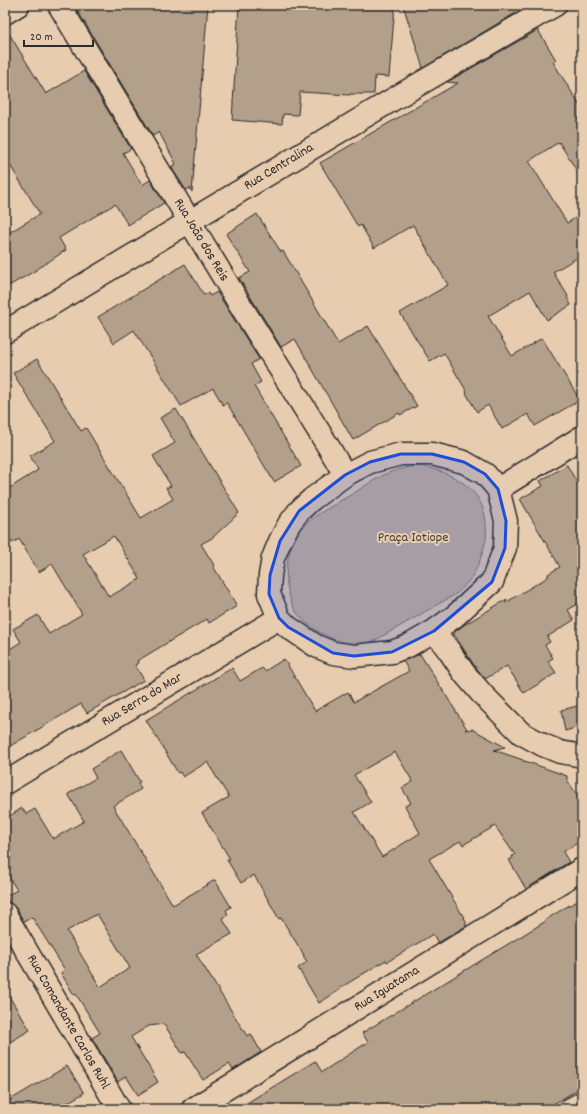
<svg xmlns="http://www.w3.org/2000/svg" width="587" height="1114" font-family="Dekko,sans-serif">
<rect width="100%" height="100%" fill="#e8ccaf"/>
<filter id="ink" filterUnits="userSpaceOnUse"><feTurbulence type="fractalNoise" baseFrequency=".025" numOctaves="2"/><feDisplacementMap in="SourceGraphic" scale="8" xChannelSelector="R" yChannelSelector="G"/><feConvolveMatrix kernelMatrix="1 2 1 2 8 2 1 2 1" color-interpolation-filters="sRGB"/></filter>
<g filter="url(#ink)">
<path fill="#c9b199" stroke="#7a6e62" d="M420,466C452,472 484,488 486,524C486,529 487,534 486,539C485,544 483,549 482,554C476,572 471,581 456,594L374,641C356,646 338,643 321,633C311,627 300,619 294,608C284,589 284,562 293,543C298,531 307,522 317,515C330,507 344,499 357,491C379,477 394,467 420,466Z"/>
<path fill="#b3a08b" stroke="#2b2b2b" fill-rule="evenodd" d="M74,5H208L192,192L190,188L186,190L171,167L176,164L159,132L153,136Z
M239,5H395L389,77L375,76L374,94H350V95L300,92L298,115L283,114L282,124L232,120Z
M403,5H522L524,8L423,68Z
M5,27L46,94L84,71L131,149L123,153L142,185L150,180L164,203L128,225L115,204L59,238L66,250L33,272L5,288V235L40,214L5,157Z
M538,30L556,60L553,62L582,109V179L559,142L529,161L567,223L582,214V255L553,272L568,296L567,297L571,305L547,320L530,291L488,316L512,356L542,338L580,400L535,426L528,414L502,429L488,405L477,412L466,393L467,392L444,353L430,361L400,313L448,285L413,225L374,248L361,225L358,227L320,163L458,83L447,82Z
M257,214L281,252L283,251L338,344L368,326L417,406L400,415L399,413L353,440L295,339L281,347L239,278L250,272L226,234Z
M185,264L204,295L208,293L210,296L217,292L259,359L251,364L261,382L254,386L301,466L274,482L227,403L223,405L213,388L181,406L134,330L114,343L98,317Z
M37,359L81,431L86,428L141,518L173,499L166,488L171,486L153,456L175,443L160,418L176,409L239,513L212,538L201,544L214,565L213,566L237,606L209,623L207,619L137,661L138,663L135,665L144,680L87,713L81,704L5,749V652L21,642L13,629L38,615L49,634L82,614L52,564L39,572L19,539L12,543L5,530V491L38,470L30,456L55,441L13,373ZM114,536L140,579L109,597L83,554Z
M567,465L576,481L582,477V601L568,610L574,620L547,637L550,642L545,645L553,658L548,661L556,673L524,693L507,666L485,679L474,665L453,633L464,625L507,599L505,603L548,577V574L560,567L520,499L543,486L540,481Z
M420,654L467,729L465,730L472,729L505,747L494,750L523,760L524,762L525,761L567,776V780L582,802V840L563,852L569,862L526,889L509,860L513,858L512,856L515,855L495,826L463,845L460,841L429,859L466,921V926L438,943L433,934L387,962L386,960L340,988L341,989L319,1003L298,968L307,962L303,955H304L281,918L279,919L254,875L241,883L227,860L230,859L202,813L229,797L207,762L183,777L180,772L178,773L146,720L232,668L240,681L262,668L265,671L284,659L315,711L348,692L354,702L409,671L403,661ZM395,752L413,782L402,788L411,803L405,806L420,833L382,857L354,812L371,802L354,775Z
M582,705V726L565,731L561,710Z
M121,750L140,782L138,783L141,789L113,806L173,905L215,880L231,907L226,910L228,915L222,918L232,934L196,954L247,1036L251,1034L261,1052L233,1070L229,1064L203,1080L185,1052L182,1053L164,1024L149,1026L131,1037L158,1082L138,1095L126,1076L118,1082L107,1063L92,1038L100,1033L76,994L74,995L61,973L65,970L32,917L24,922L16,908L9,903L6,896L17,890L5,871V819L22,808L26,814L35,809L53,839L84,821L68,794L96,778L91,769ZM97,914L130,968L100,987L67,931Z
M582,899V1087L545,1109H237L315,1061L322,1072L368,1042L362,1033L546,921L545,920L568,906Z
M5,990L30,1030L5,1045Z
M67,1066L84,1093L56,1109H5V1103Z"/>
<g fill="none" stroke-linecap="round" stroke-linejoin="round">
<defs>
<path id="minor" d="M59,5L239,303L328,446L345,475
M5,13L18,5
M5,332L397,97L555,5
M401,454H432L464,462L485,474L498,489L506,521L505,548L492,582L455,616L434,631L408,646L392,652L354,656L333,653L316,646L288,627L279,618L269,594L270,575L273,558L280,541L289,524L299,511L312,499L345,475L370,462Z
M498,489L582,437
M434,631L450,652L464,673L482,694L521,733L543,745L560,752L577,755H582
M5,783L279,618
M5,914L119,1109
M193,1109L582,869
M571,1109L582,1103"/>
</defs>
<use href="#minor" stroke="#2b2b2b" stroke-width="25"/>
<use href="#minor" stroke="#e8ccaf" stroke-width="22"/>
</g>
</g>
<path fill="#1d4ed8" fill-opacity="0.2" stroke="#1d4ed8" stroke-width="3" stroke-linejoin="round" d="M401,454H432L464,462L485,474L498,489L506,521L505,548L492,582L434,631L392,652L354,656L333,653L288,627L279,618L269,594L270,575L280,541L299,511L345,475L370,462Z"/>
<g text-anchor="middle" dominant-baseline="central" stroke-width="4" stroke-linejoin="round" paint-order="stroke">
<g font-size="14" fill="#2b2b2b" stroke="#e8ccaf">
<text transform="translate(279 167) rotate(-31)">Rua Centralina</text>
<text transform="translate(201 240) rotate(59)">Rua João dos Reis</text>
<text transform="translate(142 700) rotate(-31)">Rua Serra do Mar</text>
<text transform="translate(387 989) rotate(-32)">Rua Iguatama</text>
<text transform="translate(68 1022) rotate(60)">Rua Comandante Carlos Ruhl</text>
</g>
<g font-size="14" fill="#433f3c" stroke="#e8ccaf">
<text x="413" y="538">Praça Iotiope</text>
</g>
</g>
<rect width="587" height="1114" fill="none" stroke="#e8ccaf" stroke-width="20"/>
<rect x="10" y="10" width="567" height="1094" fill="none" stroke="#2b2b2b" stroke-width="1.5" filter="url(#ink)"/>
<path d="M24 40v6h69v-6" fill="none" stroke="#2b2b2b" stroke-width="2"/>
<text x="30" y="40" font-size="12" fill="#2b2b2b" stroke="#e8ccaf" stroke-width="3" paint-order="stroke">20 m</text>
</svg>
